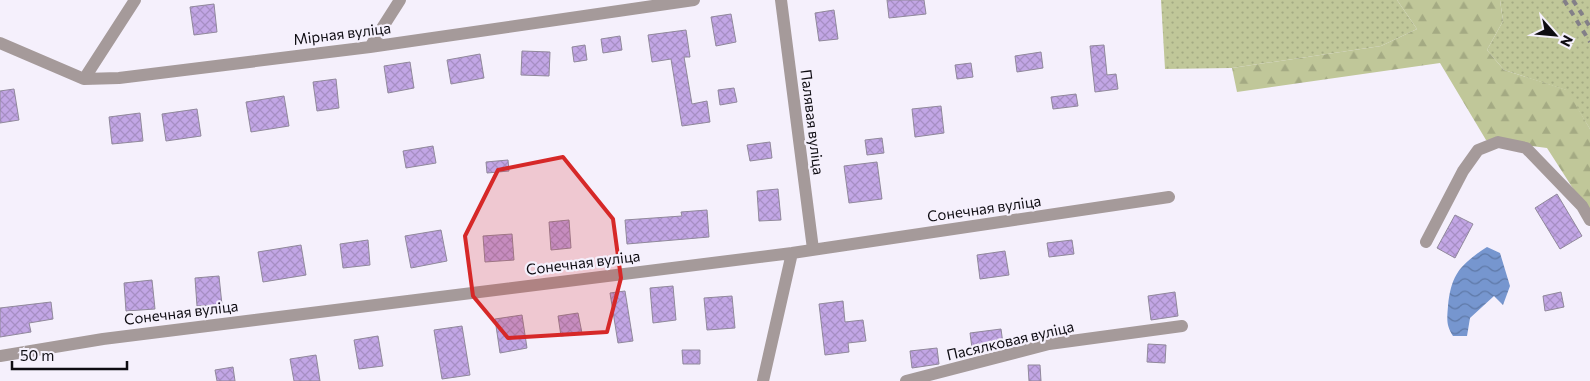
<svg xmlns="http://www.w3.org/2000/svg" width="1590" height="381" font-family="Commissioner,sans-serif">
<defs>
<pattern id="grass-dots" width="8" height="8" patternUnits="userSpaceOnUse" patternTransform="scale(1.25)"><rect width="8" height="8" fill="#c0c799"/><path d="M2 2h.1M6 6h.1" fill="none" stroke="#a4aa83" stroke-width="1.8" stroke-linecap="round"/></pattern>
<pattern id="forest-firs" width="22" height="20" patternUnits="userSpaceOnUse" patternTransform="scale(1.25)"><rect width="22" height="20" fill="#c0c799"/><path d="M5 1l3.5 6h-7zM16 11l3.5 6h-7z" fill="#a4aa83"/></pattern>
<pattern id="water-waves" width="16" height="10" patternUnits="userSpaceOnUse" patternTransform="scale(1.25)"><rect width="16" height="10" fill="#7696cf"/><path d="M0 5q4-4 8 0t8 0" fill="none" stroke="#5f79a7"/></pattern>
<pattern id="building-cross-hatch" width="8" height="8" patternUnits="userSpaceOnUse" patternTransform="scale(1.25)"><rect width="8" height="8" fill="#c2a6e5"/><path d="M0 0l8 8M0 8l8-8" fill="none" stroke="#a68ec3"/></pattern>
</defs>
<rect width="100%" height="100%" fill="#f5f0fc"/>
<path fill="url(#grass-dots)" d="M1161,0H1397L1417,29L1381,46L1232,68L1165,69Z
M1500,0H1590V129L1566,90L1504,70L1487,50L1503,21Z"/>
<path fill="url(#forest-firs)" d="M1397,0H1500L1503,21L1487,50L1504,70L1567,90L1590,129V215L1547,148L1486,140L1440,63L1237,92L1232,68L1381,46L1417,29Z"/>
<path fill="url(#water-waves)" d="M1487,247L1500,253L1510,286L1503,305L1494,296L1470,318L1467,336H1453C1446,325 1447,319 1448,306C1451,274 1461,264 1487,247Z"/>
<path fill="url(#building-cross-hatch)" stroke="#90889b" d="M887,0H924L926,14L889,18Z
M214,4L217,32L194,35L190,7Z
M834,10L838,39L819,41L815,13Z
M731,14L736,42L716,46L711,17Z
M686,30L690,57H684L692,104L707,101L710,122L682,126L671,59L652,62L648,35Z
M620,36L622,50L603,53L601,39Z
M585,45L587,60L574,62L572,47Z
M1104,45L1107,75L1116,74L1118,89L1095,92L1090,46Z
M522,51L550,52L549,76L521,75Z
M1041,52L1043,68L1017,72L1015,56Z
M480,54L484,78L451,84L447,60Z
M410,62L414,88L388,93L384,66Z
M971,63L973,77L957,79L955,65Z
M336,79L339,108L317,111L313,82Z
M734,88L737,102L720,105L718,90Z
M14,89L19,120L0,123V91Z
M1076,94L1078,106L1053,109L1051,97Z
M284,96L289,126L251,132L246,102Z
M941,106L944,133L915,137L912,109Z
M197,109L201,136L166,141L162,114Z
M140,113L143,141L112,144L109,117Z
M882,138L884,153L867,155L865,140Z
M770,142L772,158L750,161L747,145Z
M433,146L436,163L406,168L403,151Z
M508,160L509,171L487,173L486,162Z
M877,162L882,199L849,203L844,166Z
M778,189L781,220L759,221L757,191Z
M1557,194L1582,236L1560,249L1535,208Z
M707,210L709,237L627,244L625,220L682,216L681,212Z
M1455,215L1473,224L1455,258L1437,248Z
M569,220L571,248L551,250L549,222Z
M441,230L447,261L411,268L405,236Z
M512,234L514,260L485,262L483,236Z
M368,240L370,265L343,268L340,244Z
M1072,240L1074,254L1049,257L1047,243Z
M301,245L306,275L263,282L258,252Z
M1005,251L1009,275L980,279L977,255Z
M219,276L222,305L197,306L195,278Z
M152,280L155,309L126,311L124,283Z
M673,286L676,320L653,323L650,288Z
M625,291L633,341L618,343L610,293Z
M1175,292L1178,316L1151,320L1148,296Z
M1561,292L1564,307L1545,311L1543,296Z
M732,296L735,328L707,330L704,298Z
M843,301L845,322L863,320L866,341L848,343L849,352L825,355L819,304Z
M51,302L53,319L29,323L31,332L0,337V308Z
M578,313L582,333L561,336L558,316Z
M522,315L527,348L500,353L495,319Z
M462,326L470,375L442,379L434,330Z
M1001,329L1003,344L972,348L970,333Z
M378,336L383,366L359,369L354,340Z
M1148,344L1166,345L1165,363L1147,362Z
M937,348L939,364L912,368L910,351Z
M682,350H700V364H683Z
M316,355L320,381H294L290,359Z
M1028,365H1040L1041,381H1029Z
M233,367L235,381H217L215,370Z"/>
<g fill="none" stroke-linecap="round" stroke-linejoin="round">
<path stroke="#a59a9a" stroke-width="12" d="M781,0L813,249
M0,43L84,79L119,78L370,47L694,0
M370,47L400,0
M84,79L135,0
M1426,242L1463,171L1478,150L1498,142L1526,148L1582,206L1590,220
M0,356L103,339L792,253L1169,197
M763,381L792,253
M906,381L1049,344L1182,326"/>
<path stroke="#837f88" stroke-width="4" stroke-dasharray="6 6" stroke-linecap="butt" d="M1564,0L1590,42
M1573,0L1590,27"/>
</g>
<path fill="#d62828" fill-opacity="0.2" stroke="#d62828" stroke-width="4" stroke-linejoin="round" d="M563,157L613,219L621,278L607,332L508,338L473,296L465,236L498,170Z"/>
<g text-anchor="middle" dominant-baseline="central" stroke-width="4.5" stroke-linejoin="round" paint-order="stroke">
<g font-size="15" fill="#0e0c12" stroke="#f5f0fc">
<text transform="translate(342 33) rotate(-7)">Мірная вуліца</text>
<text transform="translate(813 122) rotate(83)">Палявая вуліца</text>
<text transform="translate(984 208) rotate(-8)">Сонечная вуліца</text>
<text transform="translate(583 262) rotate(-7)">Сонечная вуліца</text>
<text transform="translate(181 312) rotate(-7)">Сонечная вуліца</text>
<text transform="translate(1010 340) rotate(-13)">Пасялковая вуліца</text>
</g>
</g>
<g transform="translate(1555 35) rotate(117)" stroke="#f5f0fc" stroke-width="4" paint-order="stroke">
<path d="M0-4L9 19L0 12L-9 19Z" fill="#0e0c12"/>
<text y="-8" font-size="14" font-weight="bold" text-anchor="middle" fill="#0e0c12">N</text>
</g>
<path d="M12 361v8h115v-8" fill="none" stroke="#0e0c12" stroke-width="2.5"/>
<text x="20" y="361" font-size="15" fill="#0e0c12" stroke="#f5f0fc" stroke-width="4" paint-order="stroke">50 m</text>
</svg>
